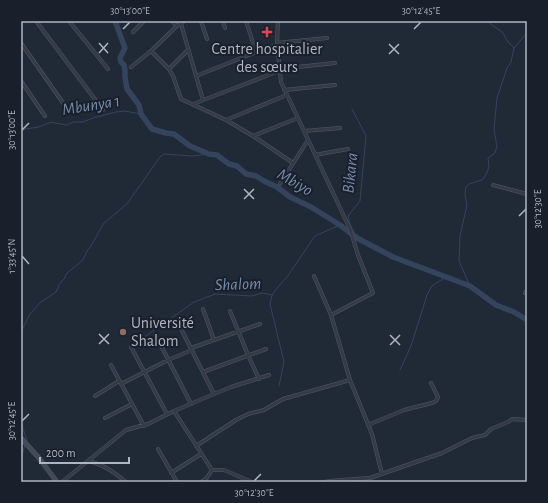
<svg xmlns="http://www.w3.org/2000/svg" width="548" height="503" font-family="'Alegreya Sans',sans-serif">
<rect width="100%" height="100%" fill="#202936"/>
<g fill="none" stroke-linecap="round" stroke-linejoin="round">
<path stroke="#34445d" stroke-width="1" d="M487,21L503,33L508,42L514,48
M352,109L366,136L360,201L348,216L350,224L357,238
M21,131L25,129L39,127L51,122L66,125L74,122H83L93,118L116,112L125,111L141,114
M470,286L459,261L460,236L467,205L465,195L466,187L469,184L482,180L486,175L489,167L488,158L494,154L497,147L494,129L497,98L507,68L511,62L514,48L527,33
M21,332L30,314L41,302L56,292L60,283L65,278L66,274L83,260L87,251L91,246L104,223L127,204L160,157L164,154L193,156L209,154
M140,340L194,302L215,294L252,296L262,293L272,295
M400,370L411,346L427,295L432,286L446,277
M279,386L284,362L270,304L272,295L278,287L287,277L315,236L340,225
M21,423L27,440L26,442
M21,464V459L25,445"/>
<path stroke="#34445d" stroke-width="5.5" d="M115,21L125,48L120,58L121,62L124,65L125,70V77L127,89L139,105L141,114L152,129L166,133L174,134L190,146L209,154L217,155L229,164L237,166L246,174L256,176L264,181L277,187L290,197L311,207L340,225L357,238L393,257L470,286L496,305L514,312L527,320"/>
<defs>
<path id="street" d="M36,21L103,110
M69,21L108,69
M172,21L177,26
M201,21L207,39
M223,21L225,28
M246,21L256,52
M278,21L277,43L281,82L350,229L358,255L373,293L331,315L350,380L372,434L382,474
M181,24L203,100
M133,32L144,21
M21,43L68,110
M277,43L327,38
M151,51L169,69L173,76L181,99L226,120L253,136L293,163
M131,67L151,51L177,26L181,24L184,21
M169,69L188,50
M279,69L335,63
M196,76L256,52L277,45
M21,81L45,116
M284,90L335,85
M193,104L279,71
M226,120L287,95
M304,131L340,128
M253,136L298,118
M315,155L348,149
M280,184L308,140
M493,185L527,194
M314,276L331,315
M525,293L527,290
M203,309L214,340
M230,311L248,355L259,379
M177,321L214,394
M155,334L191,404
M131,347L167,414
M191,348L260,324
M111,365L144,426
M203,372L266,349
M121,384L168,360L192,350
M95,396L119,381
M174,411L212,470
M105,418L132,404
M368,425L404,410L432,403L436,401L438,397L431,383
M196,446L236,420L248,414L264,410L283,399L350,380
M158,449L177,482
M88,461C103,464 115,473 126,482
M171,473L201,454
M62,482L126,430L148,424L174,411L214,394L231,387L269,375
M201,482L206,479L212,470H224L252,482
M323,482L341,480L370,478L442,453L472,438L485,435L491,429L508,422L512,419L527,420"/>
<path id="secondary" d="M21,438L39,458L57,482"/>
</defs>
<use href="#street" stroke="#515864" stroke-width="4"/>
<use href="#secondary" stroke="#515864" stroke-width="5"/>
<use href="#street" stroke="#343b46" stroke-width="3"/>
<use href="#secondary" stroke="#424a59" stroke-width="4"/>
</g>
<path fill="none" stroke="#aeb5c3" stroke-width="1.5" d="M123,29L130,22M414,29L421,22M99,43L108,53M389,44L399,54M99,53L108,43M389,54L399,44M22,130L29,123M244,189L254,199M244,199L254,189M519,216L526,209M22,256L29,264M99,334L109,344M390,335L400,345M99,344L109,334M390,345L400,335M22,421L29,414M254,481L261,474"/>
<path fill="#e0444e" stroke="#19202b" stroke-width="1.5" d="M265 26h4v4h4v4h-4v4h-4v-4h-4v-4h4z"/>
<circle fill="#8d6e63" stroke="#19202b" stroke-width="1.5" cx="123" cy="332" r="4"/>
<g text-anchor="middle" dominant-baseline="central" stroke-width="4" stroke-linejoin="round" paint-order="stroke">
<g font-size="16" fill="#aeb5c3" stroke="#19202b">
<text x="267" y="49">Centre hospitalier<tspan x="267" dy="18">des sœurs</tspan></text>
<text x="131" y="323" text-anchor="start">Université<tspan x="131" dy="18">Shalom</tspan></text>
</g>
<g font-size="17" font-style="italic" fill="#768cab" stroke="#19202b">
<text transform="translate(91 105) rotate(-9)">Mbunya 1</text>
<text transform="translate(350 173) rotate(-84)">Bikara</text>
<text transform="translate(295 182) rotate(30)">Mbiyo</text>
<text transform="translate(238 284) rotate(-2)">Shalom</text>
</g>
</g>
<rect width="548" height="503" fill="none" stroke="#19202b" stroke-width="44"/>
<path d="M40 457v6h89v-6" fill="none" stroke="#aeb5c3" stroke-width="2"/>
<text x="46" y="457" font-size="12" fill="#aeb5c3" stroke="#19202b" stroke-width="3" paint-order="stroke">200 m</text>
<rect x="22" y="22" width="504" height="459" fill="none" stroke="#aeb5c3" stroke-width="1.5"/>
<g font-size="10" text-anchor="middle" fill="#aeb5c3">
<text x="130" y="14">30°13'00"E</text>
<text x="421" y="14">30°12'45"E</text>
<text transform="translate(11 130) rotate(-90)" y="4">30°13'00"E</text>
<text transform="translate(537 209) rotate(-90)" y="4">30°12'30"E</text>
<text transform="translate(11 256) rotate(-90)" y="4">1°33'45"N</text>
<text transform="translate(11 421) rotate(-90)" y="4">30°12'45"E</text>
<text x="254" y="496">30°12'30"E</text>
</g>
</svg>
